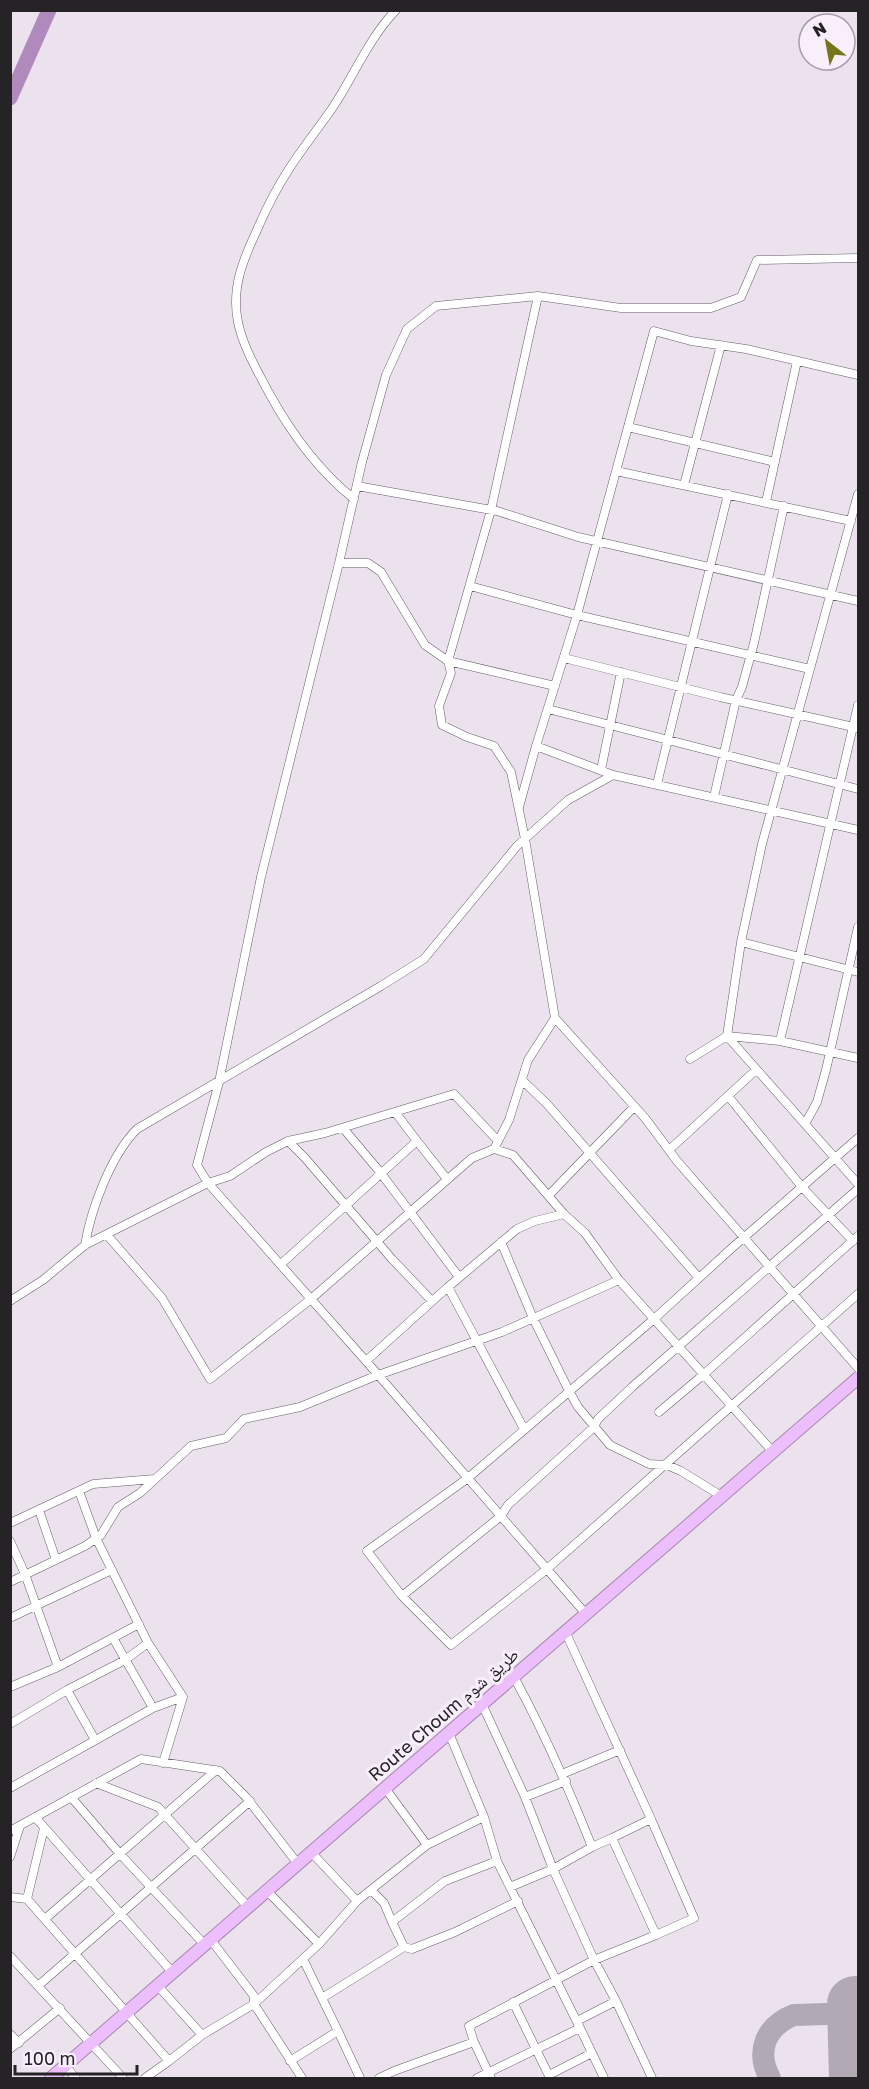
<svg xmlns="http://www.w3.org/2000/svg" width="869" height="2089" font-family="'Golos Text','Noto Naskh Arabic',sans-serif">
<rect width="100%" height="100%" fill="#ebe2ee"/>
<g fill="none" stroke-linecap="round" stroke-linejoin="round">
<path stroke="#b18abd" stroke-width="15" d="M10,98L49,10"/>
<path stroke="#b1aab4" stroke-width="22" d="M770,2078C755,2051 766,2026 794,2015L858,2013"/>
<path stroke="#b1aab4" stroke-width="56" d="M855,2004L857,2078"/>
<defs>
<path id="minor" d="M538,296L491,510L448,661L555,686
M628,427L775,462
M616,471L851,521
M684,485L721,345
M357,486L497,511L578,537L858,601
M858,494L762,844L741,942L727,1036L858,1184
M354,499C319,471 291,433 269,393C257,370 243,347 238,322C231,288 243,260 257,230C266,209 276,189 289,169C302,149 317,130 331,110C353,78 368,39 396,10
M766,502L797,361
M339,563H368L381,572L425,645L448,661L451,673L439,706L442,725L467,737L494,746L511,772L525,839L555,1018L528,1060L509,1120L494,1149
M470,586L577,615L654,331L691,341L746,349L858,375
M564,658L720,697L858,728
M548,709L858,789
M536,746L613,775
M601,770L621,672
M657,784L728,494
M714,797L736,700L742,687L754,643L784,506
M519,807L536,746L577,615L810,669
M741,942L858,972
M555,1018L645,1118L677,1161L858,1368
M780,1041L858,705
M690,1059L727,1036L780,1041L858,1058
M523,1081L547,1104L699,1278
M728,1096L802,1187L853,1241
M805,1124L817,1102L826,1070L858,927
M343,1128L380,1172L459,1277
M858,1138L733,1247L654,1319L468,1478L367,1551L402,1596L501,1516L508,1505L594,1427L598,1419L632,1387L858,1189
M288,1141L305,1158L392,1259L432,1301
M417,1141L447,1179
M669,1150L756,1070
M549,1195L634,1107
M107,1235L162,1298L210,1379L311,1299L472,1158L494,1149L513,1155L564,1214L585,1233L619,1280L773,1452
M501,1242L533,1318L569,1391L578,1407L610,1445L649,1464L667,1465L681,1471L723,1497
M85,1245C91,1209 111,1155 137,1129L381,986L424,959L517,846L568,800L613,775L858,830
M281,1264L417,1141L395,1112
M448,1287L524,1429
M10,1301L43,1280L85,1245L208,1183L230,1176L266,1152L288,1141L325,1133L454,1094L498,1141
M366,1361L448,1287L517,1229L535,1221L564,1214
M659,1412L703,1375L858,1236
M39,1510L56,1560
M10,1523L93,1484L155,1479
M10,1541L25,1574L58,1667
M10,1582L85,1546L101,1535L118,1507L140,1493L191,1446L226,1438L244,1419L300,1407L378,1375L502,1332L619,1280
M402,1596L451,1645L547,1569L858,1294
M586,1614L366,1361L208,1183L197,1165L219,1082L261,877L339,563L362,462L386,375L407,329L436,306L538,296L621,308H711L741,297L757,260L858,258
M10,1618L112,1570
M565,1631L651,1819L612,1838
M113,1638L153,1708
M10,1687L58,1667L139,1624
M67,1690L95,1740
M482,1704L525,1797L553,1869L594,1960L616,2001L652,2078
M10,1724L67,1690L125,1660L148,1643L96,1538L79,1491
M163,1763L183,1697
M562,1774L620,1750
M96,1783L158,1807L248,1907
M10,1788L153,1708L183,1697L148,1643
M71,1797L120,1854L205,1945
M525,1797L566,1781
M35,1817L173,1973
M651,1819L694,1918L656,1935
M10,1831L141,1759L220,1771L246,1797L298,1864
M427,1845L484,1817L449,1733
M311,1852L357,1901L319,1944
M10,1857L20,1826
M510,1887L553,1869L592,1847
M372,1891L384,1903L392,1922L445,1881L497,1861L484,1817
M10,1897L27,1899L169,2061L202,2035
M27,1899L44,1828
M357,1901L427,1845L385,1788
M45,1919L216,1770
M392,1922L404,1947
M211,1940L254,1996V2004L302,2078
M10,1956L123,2078
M39,1985L250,1801
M158,1986L202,2035L254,2004L319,1944L267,1891
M322,1998L404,1947L412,1949L455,1932L518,1901
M513,2002L550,2078
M577,2021L616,2001
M580,2028L604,2078
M338,2031L360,2078
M10,2034L19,2043
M10,2049L60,2008
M290,2061L338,2031L303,1959
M65,2066L76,2078
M549,2075L592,2053
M145,2078L169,2061
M379,2078L394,2071L474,2042
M477,2078L580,2028L497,1861
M491,2078L474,2042L469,2026L594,1960L656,1935L612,1838L592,1847C569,1789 544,1732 514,1677"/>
<path id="highway" d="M51,2078L858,1378"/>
</defs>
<use href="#minor" stroke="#665e69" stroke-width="9"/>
<use href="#highway" stroke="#a788b1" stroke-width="14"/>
<use href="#minor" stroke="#fff" stroke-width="8"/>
<use href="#highway" stroke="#edbefc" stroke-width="12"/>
</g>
<g text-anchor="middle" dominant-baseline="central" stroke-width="6" stroke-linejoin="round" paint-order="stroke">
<g font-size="18" fill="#262327" stroke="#f9effc">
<text transform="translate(443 1714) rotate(-41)">Route Choum طريق شوم</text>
</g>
</g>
<rect width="869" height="2089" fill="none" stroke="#262327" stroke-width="24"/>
<g transform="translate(827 42) rotate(329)"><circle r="28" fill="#f9effc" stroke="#a59da7" stroke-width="1.5"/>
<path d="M0-4.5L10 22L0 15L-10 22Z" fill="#77751a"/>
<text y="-9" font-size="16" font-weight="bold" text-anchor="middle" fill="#262327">N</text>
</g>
<path d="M15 2065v9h122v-9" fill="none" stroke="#262327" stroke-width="3"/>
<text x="24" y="2065" font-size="18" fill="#262327" stroke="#f9effc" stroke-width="4.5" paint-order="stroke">100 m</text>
</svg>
